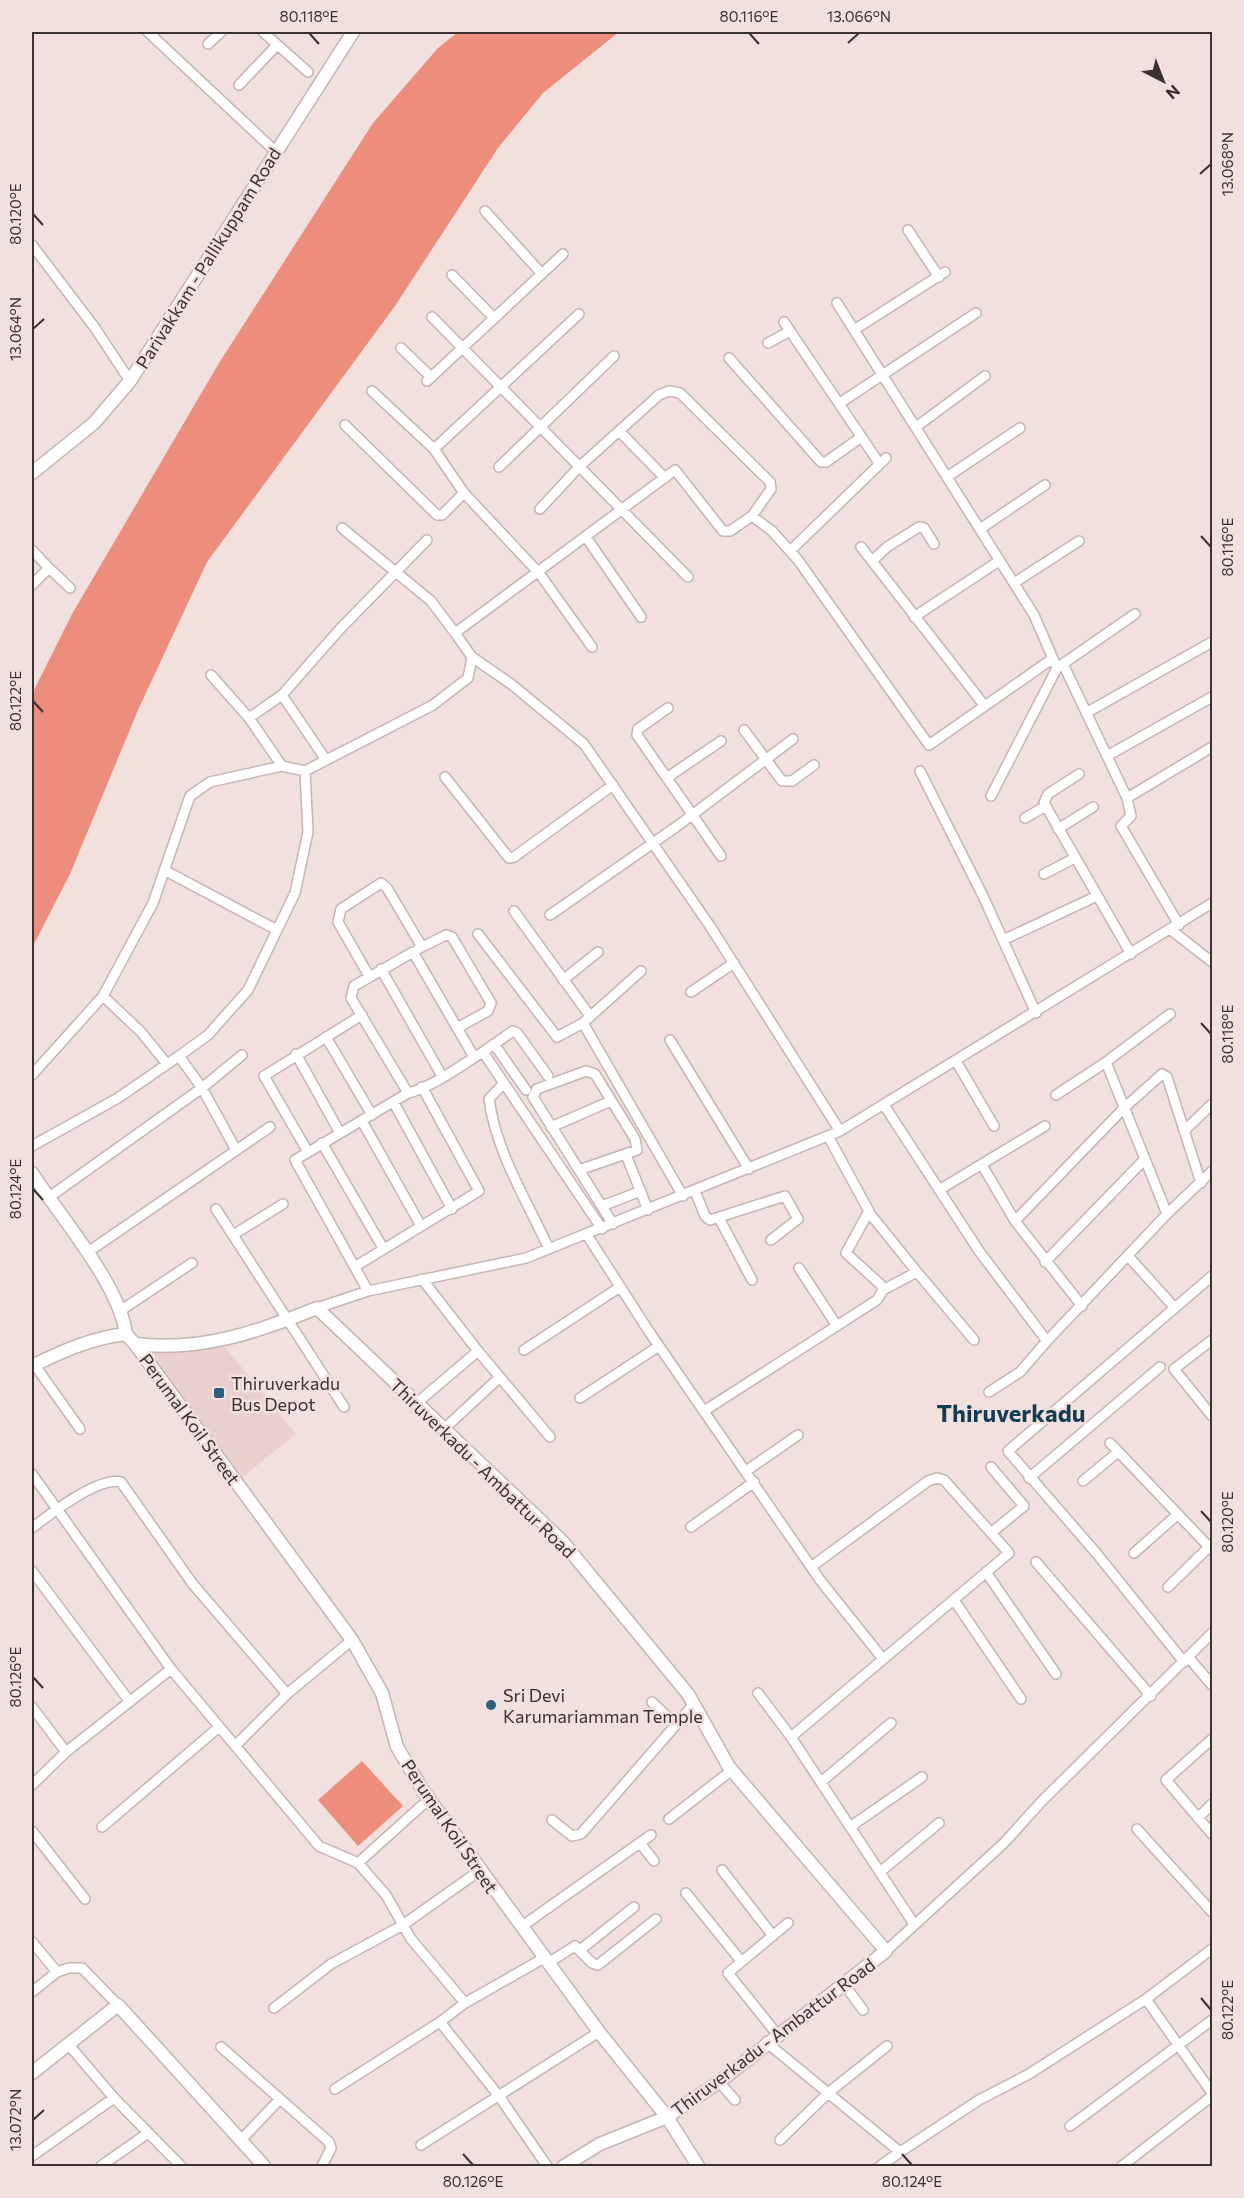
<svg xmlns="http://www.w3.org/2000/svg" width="1244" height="2198" font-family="Commissioner,sans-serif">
<rect width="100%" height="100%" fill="#f1e0dd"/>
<path fill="#e9d0cc" d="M221,1342L296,1434L240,1479L143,1353Z"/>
<path fill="#ed8d7d" d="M458,32H619L543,93L498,148L395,306L207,562L138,710L70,874L32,948V694L72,614L219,363L373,123L438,48Z
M362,1761L403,1806L358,1846L318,1800Z"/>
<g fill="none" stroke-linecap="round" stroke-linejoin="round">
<defs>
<path id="street" d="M148,32L276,152
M263,32L308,72
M208,44L221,32
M239,85L277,45
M485,211L542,274
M908,230L939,277
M32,245L95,328L130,381
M452,275L494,318
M837,303L1034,615L1057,668L1135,614
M432,317L688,577
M784,322L879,463
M854,330L945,272
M768,343L790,331
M401,348L431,377
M729,358L821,462H826L860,438
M427,381L563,254
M372,391L434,449L464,493L539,573L592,647
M843,401L976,313
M345,425L437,515H442L464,493
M916,427L985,376
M619,431L665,478
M434,449L579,314
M499,467L614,356
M947,477L1020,428
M540,509L579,467L659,395L669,391L680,393L770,482L771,489L752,516
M342,528L431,601L455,633
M980,529L1045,485
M586,537L641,617
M934,544L924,528L919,527L887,547L872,561L984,705
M861,547L872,561
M32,550L49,568L32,585
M790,551L886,458
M49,568L70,588
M1014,583L1079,541
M914,617L999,561
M1063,664L1127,798L1131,816L1121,826L1124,831L1179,925
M211,675L249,718L282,766
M282,695L326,760
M668,708L638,729L637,735L721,856
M1086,713L1212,642
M249,718L282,695L340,629L427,540
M744,730L782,781H792L814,765
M1107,756L1212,697
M920,771L983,896L1036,1013
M1079,774L1048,794L1044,803L1131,954
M445,777L509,858L514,857L613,785
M668,777L721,741
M991,796L1057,668
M1127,798L1212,747
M1025,818L1046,806
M1058,829L1093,807
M164,870L277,930
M1044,874L1075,858
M514,911L590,1016
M550,915L676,827L793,739
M1171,930L1212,962
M478,934L557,1037L583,1023L641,971
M1003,940L1097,896
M418,949L446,935L452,937L491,1003L488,1011L457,1028
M381,969L442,1076
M369,976L338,922L341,909L381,883L387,888L422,947
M563,980L598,952
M691,992L734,963
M103,996L141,1032L167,1064
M583,1023L683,1196
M326,1037L372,1115
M670,1040L749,1169
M494,1044L526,1090
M483,1052L513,1031L517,1033L548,1076
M296,1054L340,1133
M179,1056L202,1088L242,1055
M474,1057L413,952L354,986L351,998L408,1093C431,1088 463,1064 483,1052L602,1229
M956,1061L994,1126
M32,1075L103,996L153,903L190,796L210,782L282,766L305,771
M504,1083L489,1099C496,1152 527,1201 549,1249
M1056,1095L1106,1062
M394,1103L452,1209
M884,1105L979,1251L1047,1341L1167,1214L1212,1171
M362,1121L421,1226
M551,1127L611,1101
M840,1131L710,926L584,744L511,684L472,657L455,633L675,470L723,531H730L752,516L772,531L798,560L929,745L1052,659
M1184,1131L1212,1104
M828,1136L871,1215L917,1272L883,1290
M322,1143L383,1248
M32,1146L118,1098L179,1056L208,1035L248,990L295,893L308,832L305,771L433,705L468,678L472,657
M308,1152L264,1076L362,1015
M626,1155L648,1210
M982,1165L1015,1221L1082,1306
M579,1170L637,1150L635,1139L595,1074L586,1071L537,1089L533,1097L613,1224
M939,1190L1045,1126
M695,1191L705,1216L710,1220L785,1196L798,1219L771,1240
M48,1198L202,1088L236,1150
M602,1206L641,1191
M216,1209L344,1407
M1167,1214L1106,1062L1170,1014
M719,1218L752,1280
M1015,1221L1124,1108L1162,1074L1167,1077L1201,1183
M233,1235L283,1204
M587,1235L648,1330L820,1580L883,1659
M88,1252L270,1127
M1128,1256L1175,1308
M1045,1262L1144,1160
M356,1266L479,1191L422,1087
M799,1268L837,1326
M917,1272L974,1340
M422,1279L478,1351
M368,1291L295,1160L408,1093
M317,1308L368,1291L526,1258L840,1131L1212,903
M120,1311L192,1263
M1212,1340L1174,1369L1212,1416
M524,1350L620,1287
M34,1364L80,1429
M989,1392L1020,1372L1047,1341
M580,1398L659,1346
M418,1402L478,1351L550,1437
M704,1411L877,1300L883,1290L881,1285L846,1253L869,1211
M445,1428L500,1377
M1110,1443L1212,1550
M991,1467L1024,1506L991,1533
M746,1471L798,1435
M32,1474L171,1669L66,1752L32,1785
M1029,1478L1160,1367
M1083,1481L1118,1452
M691,1527L754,1482
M32,1528C50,1514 99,1476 121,1482L192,1583L287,1694
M1134,1553L1177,1515
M1036,1562L1151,1696
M811,1567L928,1481L937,1478L944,1480L1009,1553L791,1737L914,1924
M32,1571L130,1702
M986,1572L1056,1674
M1168,1587L1212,1544
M954,1600L1021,1699
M1189,1658L1212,1685
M1184,1662L1097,1554L1008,1451L1212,1276
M171,1669L319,1846L358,1863L429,1799
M758,1693L791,1737
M652,1702L676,1725
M32,1707L66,1752
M1212,1739L1166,1780L1212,1834
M235,1746L287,1694L352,1640
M821,1782L891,1723
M1198,1818L1212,1804
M669,1819L732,1770
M552,1820L572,1836L581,1834L694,1704
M102,1827L219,1727
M850,1827L922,1777
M1137,1829L1212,1912
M32,1831L85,1899
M640,1843L654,1861
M358,1863L386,1895L403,1925L479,1871
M722,1870L773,1936
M880,1872L939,1823
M686,1893L741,1961
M521,1927L651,1835
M32,1942L57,1972L69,1968H82L118,2005
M580,1950L634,1907
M886,1951L1004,1843L1041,1802L1212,1633
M548,1963L575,1946L592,1963L598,1965L656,1919
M843,1983L863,2010
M32,1992L57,1972
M1146,1999L1212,2093
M274,2008L331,1964L403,1925L411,1939L465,2003L544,1958
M440,2022L465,2003
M777,2034L728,1973L788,1923
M766,2042L900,2152L979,2100L1029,2074L1146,1999L1212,1949
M68,2044L114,2098L181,2166
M221,2047L329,2142L331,2148L322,2166
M719,2082L735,2100
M335,2089L440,2022L499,2096L547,2166
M1070,2126L1212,2020
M780,2140L828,2093L887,2046
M240,2141L280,2099
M421,2145L599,2032
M32,2156L114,2098
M101,2166L148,2133
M880,2166L900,2152
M1122,2166L1212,2096"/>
<path id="secondary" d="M32,473L94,423L130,381L353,32
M32,1173C59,1215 120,1285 126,1334
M135,1344L352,1640L382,1693L397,1747L424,1792L599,2032L667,2117L698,2166
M32,1366C63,1351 91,1338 126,1334L135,1344C200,1352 258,1332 317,1308L562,1541L688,1694L729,1767L886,1951L719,2082L667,2117L600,2144L564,2166
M32,2073L118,2005L264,2166"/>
</defs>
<use href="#street" stroke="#c5b5b2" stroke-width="12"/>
<use href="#secondary" stroke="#c5b5b2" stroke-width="15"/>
<use href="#street" stroke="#fff" stroke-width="9"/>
<use href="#secondary" stroke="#fff" stroke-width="12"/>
</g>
<path fill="none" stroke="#393231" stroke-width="2" d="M309,33L319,44M749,33L759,44M848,43L859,33M1200,174L1211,164M33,214L43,225M33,329L44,319M1201,536L1211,547M33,701L43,712M1201,1023L1211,1034M33,1189L43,1200M1201,1511L1211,1522M33,1677L43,1688M1201,1998L1211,2010M33,2120L44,2110M463,2154L473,2165M902,2154L912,2165"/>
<g fill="#2d5e7c" stroke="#f1e0dd" stroke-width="2">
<rect x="213" y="1387" width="12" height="12" rx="3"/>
<circle cx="491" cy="1705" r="6"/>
</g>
<g text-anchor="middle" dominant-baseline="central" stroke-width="5" stroke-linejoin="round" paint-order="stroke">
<g font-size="18" fill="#393231" stroke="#f1e0dd">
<text transform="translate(208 258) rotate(-58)">Parivakkam - Pallikuppam Road</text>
<text transform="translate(190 1419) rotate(54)">Perumal Koil Street</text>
<text transform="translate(483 1468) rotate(44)">Thiruverkadu - Ambattur Road</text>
<text transform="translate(450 1826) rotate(56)">Perumal Koil Street</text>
<text transform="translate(773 2037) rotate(-37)">Thiruverkadu - Ambattur Road</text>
</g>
<g font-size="18" fill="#393231" stroke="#f1e0dd" text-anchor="start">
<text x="231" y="1383">Thiruverkadu<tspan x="231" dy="21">Bus Depot</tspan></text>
<text x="503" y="1695">Sri Devi<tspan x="503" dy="21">Karumariamman Temple</tspan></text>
</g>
<g font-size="24" font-weight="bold" fill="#133b52" stroke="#f1e0dd">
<text x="1011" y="1412">Thiruverkadu</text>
</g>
</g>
<rect width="1244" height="2198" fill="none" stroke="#f1e0dd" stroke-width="66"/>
<g transform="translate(1163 81) rotate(138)" stroke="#f1e0dd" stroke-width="4.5" paint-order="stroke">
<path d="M0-4.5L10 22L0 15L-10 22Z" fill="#393231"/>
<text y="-9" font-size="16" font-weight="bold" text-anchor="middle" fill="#393231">N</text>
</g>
<rect x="33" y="33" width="1178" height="2132" fill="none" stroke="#393231" stroke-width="2"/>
<g font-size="15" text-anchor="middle" fill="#393231">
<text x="309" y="22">80.118°E</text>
<text x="749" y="22">80.116°E</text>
<text x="859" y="22">13.066°N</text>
<text transform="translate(1228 164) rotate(-90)" y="5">13.068°N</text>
<text transform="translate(16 214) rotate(-90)" y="5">80.120°E</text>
<text transform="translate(16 329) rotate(-90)" y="5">13.064°N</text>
<text transform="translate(1228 547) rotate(-90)" y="5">80.116°E</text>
<text transform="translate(16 701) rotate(-90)" y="5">80.122°E</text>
<text transform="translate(1228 1034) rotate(-90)" y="5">80.118°E</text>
<text transform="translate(16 1189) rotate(-90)" y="5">80.124°E</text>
<text transform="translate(1228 1522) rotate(-90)" y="5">80.120°E</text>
<text transform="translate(16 1677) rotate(-90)" y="5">80.126°E</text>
<text transform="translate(1228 2010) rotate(-90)" y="5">80.122°E</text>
<text transform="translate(16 2120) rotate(-90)" y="5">13.072°N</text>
<text x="473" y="2187">80.126°E</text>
<text x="912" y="2187">80.124°E</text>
</g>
</svg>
